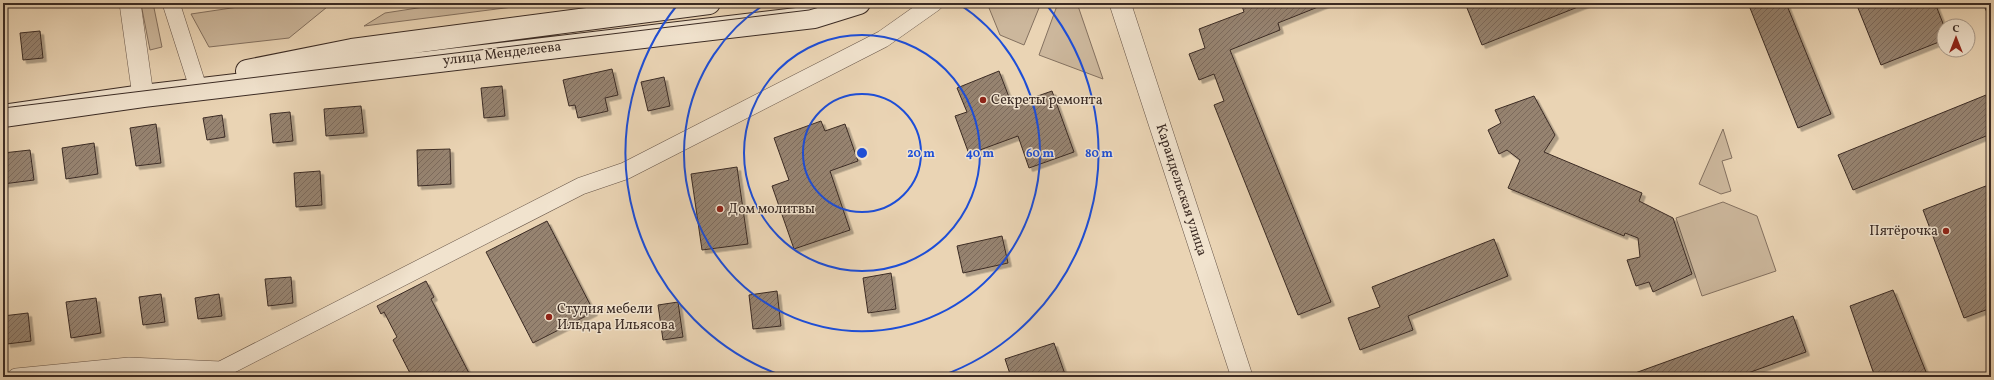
<svg xmlns="http://www.w3.org/2000/svg" width="1994" height="380" font-family="Vollkorn,serif">
<defs>
<pattern id="building-hatch" width="6" height="6" patternUnits="userSpaceOnUse"><rect width="6" height="6" fill="#96836f"/><path d="M-1 1l2-2M0 6l6-6M5 7l2-2" fill="none" stroke="#7c6b5b"/></pattern>
<filter id="shadow"><feDropShadow dx="3.5" dy="3.5" stdDeviation="0" flood-color="#0004"/></filter>
</defs>
<rect width="100%" height="100%" fill="#ead4b4"/>
<filter id="stains"><feTurbulence type="fractalNoise" baseFrequency=".005" numOctaves="4"/><feColorMatrix values="0 0 0 0 .2 0 0 0 0 .09 0 0 0 0 .02 0 0 0 .5 -.17"/></filter>
<radialGradient id="worn" r=".72"><stop offset=".6" stop-color="#630" stop-opacity="0"/><stop offset="1" stop-color="#630" stop-opacity=".3"/></radialGradient>
<path fill="#ccb79c" stroke="#847160" d="M153,3L162,47L150,50L141,4Z
M265,3H332L289,38L209,47L191,14Z
M450,3H544L364,26L385,13Z
M987,3H1041L1024,45L1000,35Z
M1058,3H1077L1103,79L1039,55Z
M1723,129L1732,158L1722,161L1731,191L1721,194L1699,184Z
M1723,202L1757,216L1776,271L1702,296L1676,218Z"/>
<path fill="url(#building-hatch)" stroke="#3b2b24" filter="url(#shadow)" d="M1241,3H1328L1278,23L1280,30L1230,50L1331,302L1298,315L1214,105L1224,101L1214,74L1199,80L1189,54L1205,48L1199,29L1244,12Z
M1480,3H1588L1482,45L1467,8Z
M1748,3H1786L1831,114L1798,128Z
M1856,3H1935L1944,26V40L1881,65Z
M1991,6V21L1985,8Z
M40,31L43,58L23,60L20,33Z
M612,69L618,95L605,98L608,111L578,118L575,105L569,106L563,80Z
M999,71L1012,105L1052,91L1074,152L1029,168L1018,136L969,154L955,116L967,112L957,88Z
M664,77L670,106L648,111L641,82Z
M502,86L505,116L484,118L481,88Z
M1991,93V134L1853,190L1838,155Z
M1534,96L1555,135L1544,152L1642,193L1639,201L1673,218L1692,274L1653,292L1649,282L1636,286L1627,260L1640,257L1638,238L1625,233L1624,236L1508,188L1520,160L1507,150L1499,154L1488,130L1501,123L1495,110Z
M361,106L364,133L326,136L324,109Z
M290,112L293,141L273,143L270,114Z
M222,115L225,137L207,140L203,118Z
M821,121L825,131L845,124L858,161L830,171L850,230L794,249L772,186L789,180L774,138Z
M156,124L161,163L136,166L130,128Z
M94,143L98,174L66,179L62,148Z
M450,149L451,184L418,186L417,150Z
M30,150L34,180L3,184V153Z
M737,167L748,244L702,250L691,174Z
M320,171L322,205L296,207L294,173Z
M1991,184V308L1964,318L1923,210Z
M547,221L594,312L533,343L486,252Z
M1002,236L1008,263L963,273L957,246Z
M1494,239L1508,276L1408,316L1413,330L1360,350L1348,318L1380,307L1372,287Z
M891,273L896,309L868,313L863,278Z
M291,277L293,303L268,306L265,279Z
M426,281L434,297L431,299L471,377H412L393,340L397,337L384,312L381,314L377,306Z
M1893,290L1928,377H1875L1850,306Z
M777,291L781,326L753,329L749,295Z
M161,294L165,322L143,325L139,297Z
M219,294L222,316L198,319L195,298Z
M96,298L101,333L71,338L66,302Z
M678,302L683,337L663,340L658,305Z
M28,313L31,341L7,344L3,316Z
M1793,316L1806,352L1737,377H1624Z
M1054,343L1066,377H1011L1005,359Z
M656,374L657,377H634Z"/>
<g fill="none" stroke-linecap="round" stroke-linejoin="round">
<defs>
<path id="minor" d="M171,3L196,81
M16,377L129,366L221,370
M207,377L581,186L625,171L883,39L934,3"/>
<path id="tertiary" d="M130,3L143,96
M1120,3L1242,377"/>
<path id="secondary" d="M247,71L352,50L709,3
M3,116L143,96L814,17L859,3"/>
</defs>
<use href="#minor" stroke="#675548" stroke-width="18"/>
<use href="#tertiary" stroke="#675548" stroke-width="22"/>
<use href="#secondary" stroke="#3b2b24" stroke-width="24"/>
<use href="#minor" stroke="#f1e3ce" stroke-width="17"/>
<use href="#tertiary" stroke="#f1e3ce" stroke-width="21"/>
<use href="#secondary" stroke="#f1e3ce" stroke-width="22"/>
<path stroke="#3b2b24" stroke-width="1" d="M3,108L809,10L833,3"/>
</g>
<g fill="none" stroke="#1d4ed8" stroke-width="2">
<circle cx="862" cy="153" r="59"/>
<circle cx="862" cy="153" r="118"/>
<path d="M959 4A178 178 0 1 1 765 4"/>
<path d="M783 376A237 237 0 0 1 678 4M1046 4A237 237 0 0 1 941 376"/>
</g>
<g fill="#8f2418" stroke="#f1e3ce" stroke-width="1.5">
<circle cx="983" cy="100" r="4"/>
<circle cx="720" cy="209" r="4"/>
<circle cx="1946" cy="231" r="4"/>
<circle cx="549" cy="317" r="4"/>
</g>
<g text-anchor="middle" dominant-baseline="central" stroke-width="3" stroke-linejoin="round" paint-order="stroke">
<g font-size="14" fill="#3b2b24" stroke="#f1e3ce">
<text transform="translate(502 54) rotate(-7)">улица Менделеева</text>
<text transform="translate(1181 190) rotate(72)">Караидельская улица</text>
</g>
<g font-size="14" fill="#3b2b24" stroke="#f1e3ce" text-anchor="start">
<text x="991" y="100">Секреты ремонта</text>
<text x="728" y="209">Дом молитвы</text>
<text x="1938" y="231" text-anchor="end">Пятёрочка</text>
<text x="557" y="309">Студия мебели<tspan x="557" dy="16">Ильдара Ильясова</tspan></text>
</g>
</g>
<circle cx="862" cy="153" r="6" fill="#1d4ed8" stroke="#f1e3ce" stroke-width="2"/>
<g font-size="12" text-anchor="middle" font-weight="bold" fill="#1d4ed8" stroke="#f1e3ce" stroke-width="3" stroke-linejoin="round" paint-order="stroke">
<text x="921" y="157">20 m</text>
<text x="980" y="157">40 m</text>
<text x="1040" y="157">60 m</text>
<text x="1099" y="157">80 m</text>
</g>
<rect width="1994" height="380" fill="none" stroke="#ead4b4" stroke-width="16"/>
<rect x="4" y="4" width="1986" height="372" fill="none" stroke="#3b2b24" stroke-width="2"/>
<rect x="8" y="8" width="1978" height="364" fill="none" stroke="#3b2b24"/>
<g transform="translate(1956 38)"><circle r="19" fill="#f1e3ce" stroke="#a8998a"/>
<path d="M0-3L7 15L0 10L-7 15Z" fill="#8f2418"/>
<text y="-6" font-size="11" font-weight="bold" text-anchor="middle" fill="#3b2b24">С</text>
</g>
<rect width="100%" height="100%" filter="url(#stains)"/>
<rect width="100%" height="100%" fill="url(#worn)"/>
</svg>
